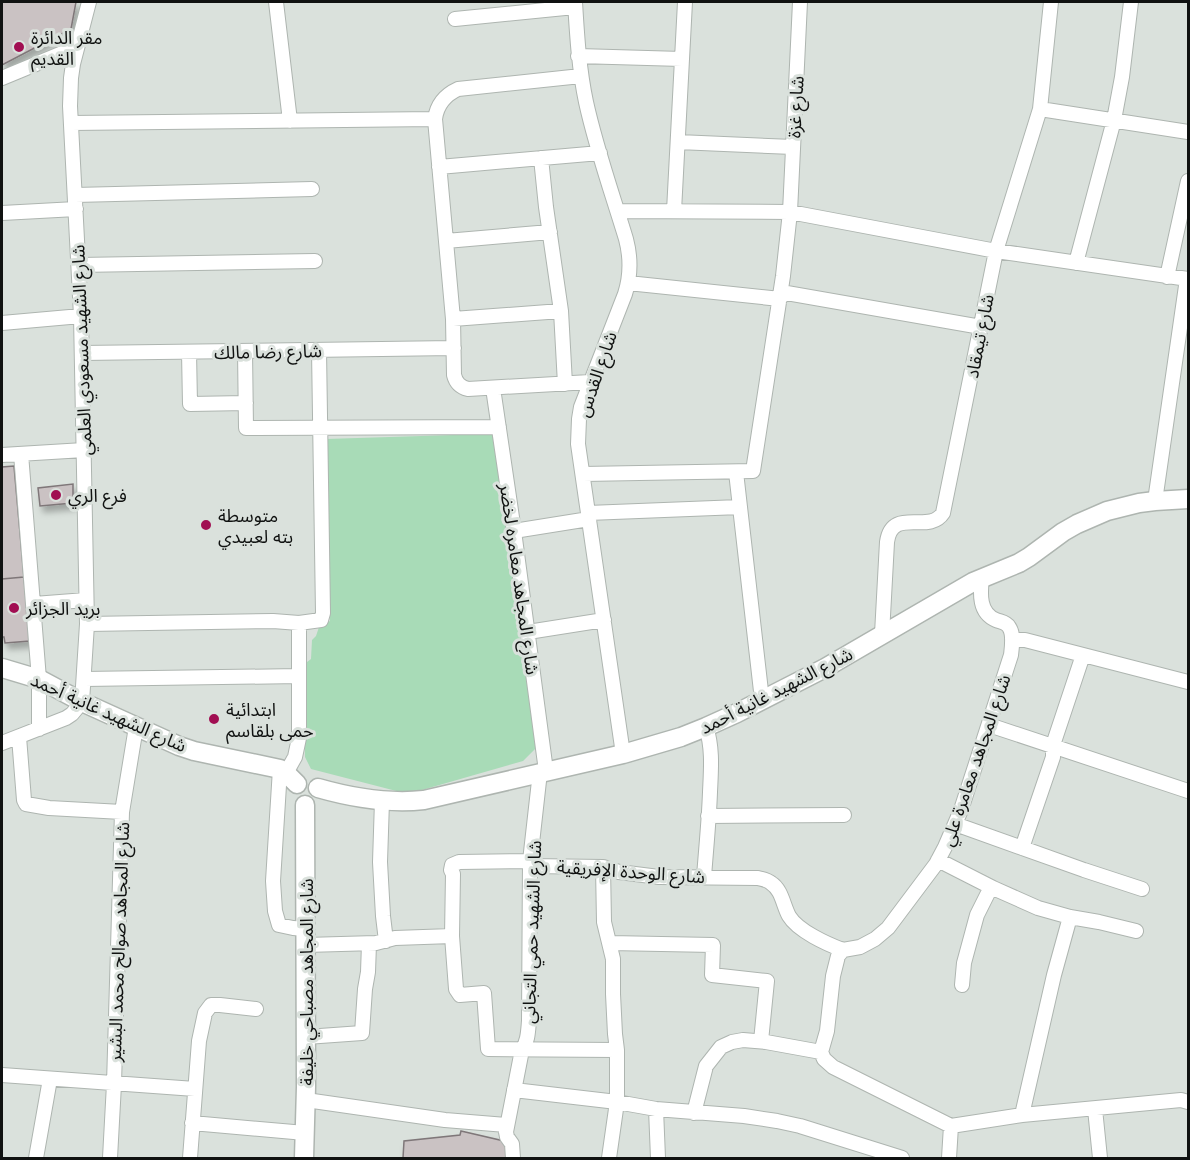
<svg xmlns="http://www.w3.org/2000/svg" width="1190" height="1160" font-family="'Open Sans','Noto Sans Arabic',sans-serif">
<defs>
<filter id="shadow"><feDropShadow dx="3.5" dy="6" stdDeviation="3" flood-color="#0004"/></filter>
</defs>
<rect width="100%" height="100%" fill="#dae1dc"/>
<path fill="#a8dbb7" d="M453,435H494L536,748L523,761L408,794L311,769L305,757L303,665L311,659L312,640L316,636L319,627L330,621L326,439Z"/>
<path fill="#cac2c3" stroke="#7f7779" stroke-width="1.5" filter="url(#shadow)" d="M2,2H76L71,29L2,65Z
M14,466L24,577L2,579V467Z
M73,484V503L40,506L38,488Z
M24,577L30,641L5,643L4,637H2V579Z
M461,1131L504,1141L508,1147L509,1158H403L404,1141L460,1135Z"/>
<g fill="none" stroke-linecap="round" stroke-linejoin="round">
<defs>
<path id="minor" d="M276,2L290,121
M575,2C577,35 579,69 586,102C596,148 612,193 626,239C631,258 631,275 625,294L581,407L579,419L578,444L623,754
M455,19L575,7
M578,56L682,59
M581,76L458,89C445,95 437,104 435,119L453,319L454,375C456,383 460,387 468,389L590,382
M2,78L77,47
M1040,109L1188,132
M71,123L435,119
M678,142L793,147
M541,158L546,207L561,311L565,384
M439,167L600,153
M75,195L312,189
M618,211L790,212L996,251L1188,279
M674,211L685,2
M2,213L76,209
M446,241L550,232
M1076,263L1114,120L1122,77L1131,2
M79,265L315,261
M1167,277L1188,181
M628,283L780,299
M781,292L981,327
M453,319L561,311
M2,323L81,316
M245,351L246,428L499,427
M189,352L190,404L246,403
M82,353L454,348
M493,388L514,531L546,771
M21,454L39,679V729
M2,455L84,450
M736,472L762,700
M583,474L753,471L783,276L790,212L800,2
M1155,501L1187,279
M588,513L740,507
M514,531L589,519
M34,604L86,600
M299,623L321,620L323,613L319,350
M87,624L273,621L299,623V738L295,757L286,773
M528,632L604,620
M882,634L887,542C892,506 929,535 943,513L996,251L1040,109L1051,2
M1012,640H1025L1188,682
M84,679L299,676
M989,725L1188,791
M19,737L24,800L26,804L49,808L122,812
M2,743L66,718L72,714L82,702L87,624L81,316L70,106L71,78L73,64L89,2
M280,769L273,881L275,911L279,925L293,928L306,929
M382,801L380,862L383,916L386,941
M708,816L844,815
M955,824L1084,870L1142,889
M1022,848L1053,757V745L1083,655
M938,860L993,888L1038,908L1070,917L1099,922L1136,931
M530,861L459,862L452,865L451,870L453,874L452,936L456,989L460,995L484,993L488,1049L617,1050
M530,866L603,867L619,872L659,877L758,878C762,879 768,880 771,883C782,890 783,905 789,916C798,931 827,944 843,950
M603,867L604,922L613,959V994L615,1034L617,1050V1102L609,1158
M704,877C706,849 709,821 710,792C711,770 713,748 706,727
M610,943L713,945L712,975L767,981L761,1041
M306,945L376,943L395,938L452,936
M962,985L964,963L977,915L991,887
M306,1037L362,1033L365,989L368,972L369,944
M821,1052L827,1031L833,976L838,956L843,950L860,947L875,939L888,928L936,864L945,847L961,810L1011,655C1012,646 1014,634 1009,627C1006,622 1001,622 996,620C979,613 980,594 982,578
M2,1075L195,1089
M514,1090L617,1102L656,1109L744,1116L777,1121L800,1126L902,1158
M306,1100L445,1120L506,1125
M656,1109L658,1158
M1095,1109L1100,1158
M694,1113L706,1066L721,1047L732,1042L743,1040L766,1042L821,1052L824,1059L833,1067L951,1126L1022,1115L1181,1100L1188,1102
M1022,1115L1054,975L1070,917
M192,1123L305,1133
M36,1158L50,1079
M110,1158L114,1084L122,812L136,727
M190,1158L199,1041L205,1013L211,1005H220L256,1009
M513,1158L512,1144L507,1137L506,1132L522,1050C528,1041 528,1032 529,1021L530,861L540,772
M949,1158L951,1126"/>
<path id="major" d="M2,668L39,679L82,702L179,746L194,751L280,769L286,773L297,784
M318,788C353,798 387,804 424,800L623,754L681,737L706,727L737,713L825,668L973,582L1019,563L1029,557L1063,532L1077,524L1107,511L1139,503L1155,501L1188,499
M304,1158L306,1087L305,805"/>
</defs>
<use href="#minor" stroke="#aeb5b0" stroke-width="16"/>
<use href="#major" stroke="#aeb5b0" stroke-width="21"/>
<use href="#minor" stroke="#fff" stroke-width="14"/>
<use href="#major" stroke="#fff" stroke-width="18"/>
</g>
<g fill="#a10e52" stroke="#dae1dc" stroke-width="2">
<circle cx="19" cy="47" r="6"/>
<circle cx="56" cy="495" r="6"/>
<circle cx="206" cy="525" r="6"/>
<circle cx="14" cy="608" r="6"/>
<circle cx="214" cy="719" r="6"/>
</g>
<g text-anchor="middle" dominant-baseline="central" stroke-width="6" stroke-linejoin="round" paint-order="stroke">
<g font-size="18" fill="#101211" stroke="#dae1dc" text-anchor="start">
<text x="31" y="37">مقر الدائرة<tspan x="31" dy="21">القديم</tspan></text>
<text x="68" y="495">فرع الري</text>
<text x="218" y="515">متوسطة<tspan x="218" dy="21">بته لعبيدي</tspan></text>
<text x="26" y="608">بريد الجزائر</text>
<text x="226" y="709">ابتدائية<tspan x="226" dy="21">حمى بلقاسم</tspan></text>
</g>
<g font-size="18" fill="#101211" stroke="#dae1dc">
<text transform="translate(795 107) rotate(-87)">شارع غزة</text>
<text transform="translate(979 336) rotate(-79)">شارع تيمقاد</text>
<text transform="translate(81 350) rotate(-92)">شارع الشهيد مسعودي العلمي</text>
<text transform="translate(268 351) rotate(-1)">شارع رضا مالك</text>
<text transform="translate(596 374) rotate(-71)">شارع القدس</text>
<text transform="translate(520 579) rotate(82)">شارع المجاهد معامره لخضر</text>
<text transform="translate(776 690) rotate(-27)">شارع الشهيد غانية أحمد</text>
<text transform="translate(109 712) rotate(24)">شارع الشهيد غانية أحمد</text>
<text transform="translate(975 760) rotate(-71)">شارع المجاهد معامرة علي</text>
<text transform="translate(631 871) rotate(4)">شارع الوحدة الإفريقية</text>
<text transform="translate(531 932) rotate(-88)">شارع الشهيد حمي التجاني</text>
<text transform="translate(118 942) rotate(-88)">شارع المجاهد صوالح محمد البشير</text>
<text transform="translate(306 982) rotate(-90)">شارع المجاهد مصباحي خليفة</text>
</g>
</g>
<rect width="1190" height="1160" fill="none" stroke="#101211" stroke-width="6"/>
</svg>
